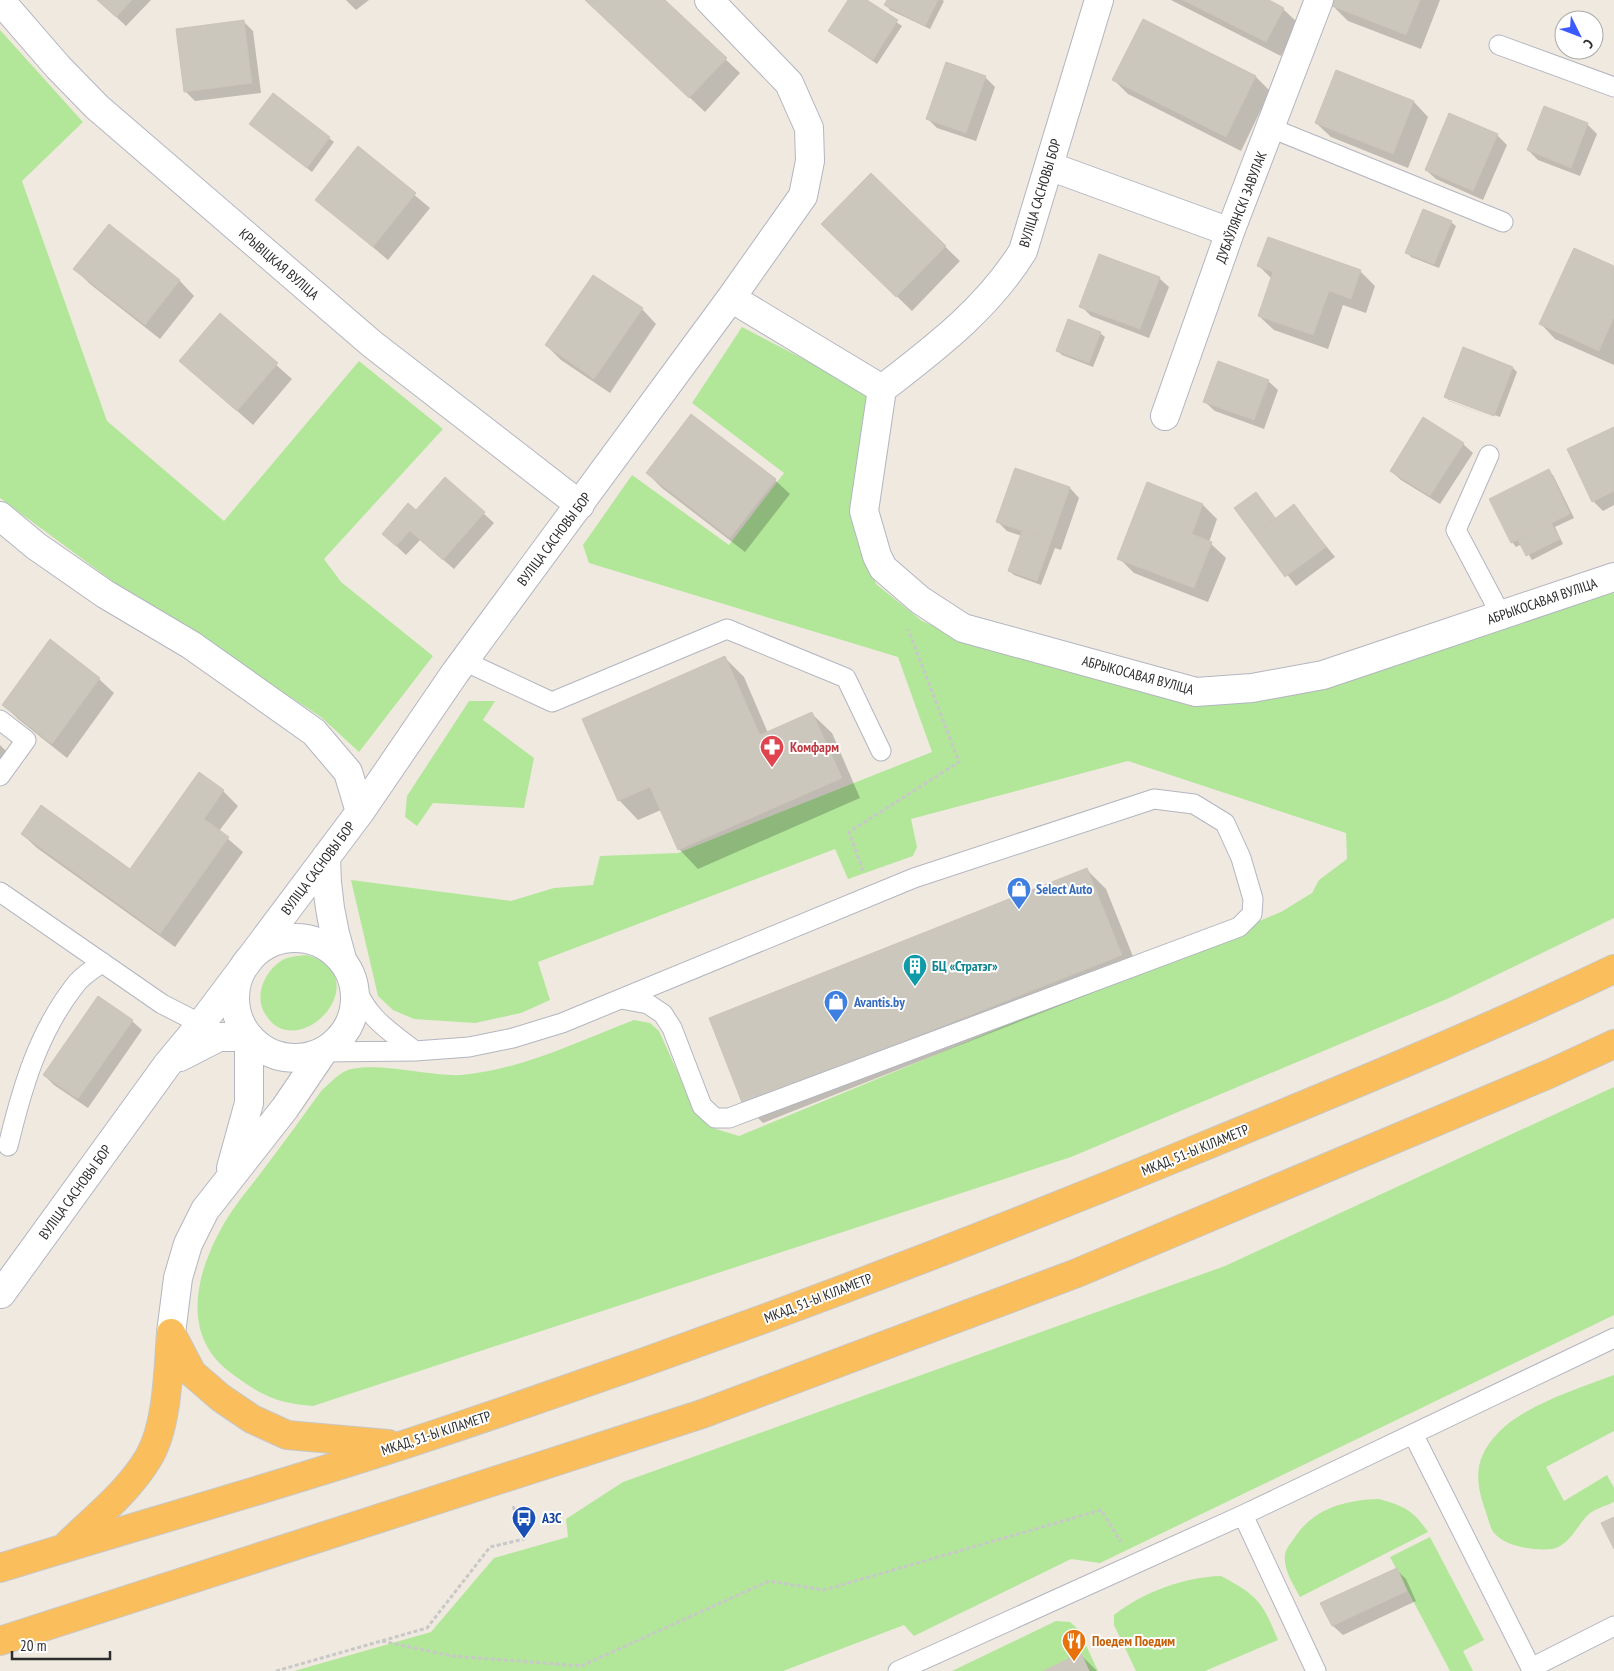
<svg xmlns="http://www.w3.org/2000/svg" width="1614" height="1671" font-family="'PT Sans Narrow',sans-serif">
<rect width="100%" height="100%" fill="#efe9df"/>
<path fill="#b2e79a" d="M0,30L83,122L22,181L107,421L224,521L359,361L443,429L324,559L341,582L433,656L359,752L321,717L115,583L0,498Z
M742,327L871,394L852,510L876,584L922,621L953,634L1191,706L1270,697L1614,585V918L1447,999L1071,1157L313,1406C275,1403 261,1395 231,1373C181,1336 195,1276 221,1229C232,1208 249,1189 263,1170C283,1144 302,1117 322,1090C328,1085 334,1078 342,1073C364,1058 431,1077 461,1075C521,1070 579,1041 634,1020L650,1023L659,1031L697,1115L716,1129L739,1136L1281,912L1312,893L1319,880L1347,859L1346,833L1128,761L911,819L917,847L913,856L848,879L835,849L538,962L550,1000L521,1013L475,1023L414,1019L393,1010L378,996L351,880L511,901L554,888L593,885L600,856L678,853L932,752L898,657L589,563L583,545L632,475L729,545L784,473L692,403Z
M469,701H495L483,720L534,758L524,808L433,803L417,826L405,817L407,796Z
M307,955C316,958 327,962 332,971C354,1004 292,1058 265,1014C254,996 264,972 281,961C289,956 298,956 307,955Z
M1614,1087V1315L1100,1563L1071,1559L914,1636L904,1625L783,1671H294L431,1632L494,1558L568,1537L566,1519L623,1482L1225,1266Z
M1614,1375V1431L1546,1467L1564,1501L1607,1475L1614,1488V1502C1606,1506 1593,1509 1587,1516C1576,1527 1569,1546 1552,1549C1535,1551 1506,1547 1494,1533C1490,1528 1488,1518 1486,1512C1474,1480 1474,1457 1499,1432C1525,1405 1579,1388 1614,1375Z
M1379,1499C1404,1506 1413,1510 1428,1532L1300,1597C1293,1584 1283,1569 1285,1554C1286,1549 1290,1544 1293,1540C1312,1509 1344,1500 1379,1499Z
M1430,1537L1484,1640L1463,1651L1473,1671H1450L1390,1557Z
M1221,1576C1258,1596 1262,1601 1278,1640L1205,1671H1136L1114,1625V1615C1143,1592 1185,1577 1221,1576Z
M1056,1621L1070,1622L1079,1630L1098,1671H1089L1081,1653L1043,1671H952Z"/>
<path fill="#0003" d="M98,0H151L126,26Z
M346,0H369L356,10Z
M586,0H663L740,73L705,112Z
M849,0H865L902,26L877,64L829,31Z
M888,0H942L944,1L930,29L890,10L886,5Z
M1171,0H1266L1283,9L1298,23L1281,56Z
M1336,0H1440L1421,49L1348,21L1333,6Z
M243,21L253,31L261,93L195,101L185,91Z
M1336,71L1414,102L1428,117L1408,168L1331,137L1316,123Z
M985,77L995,87L976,141L937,128L927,118Z
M1256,77L1270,91L1241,151L1128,94L1113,79Z
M274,95L334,142L312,172L255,128Z
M1587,124L1597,134L1580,176L1538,160L1528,150Z
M1497,135L1507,145L1483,200L1436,179L1426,170Z
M358,148L430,208L388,260L317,200Z
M871,175L960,261L912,311L838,239Z
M1451,222L1456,226L1439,268L1411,257L1407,252Z
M109,226L180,281L194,296L160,339L90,284L75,269Z
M1259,266L1360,271L1375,286L1366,313L1343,305L1328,349L1274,330L1259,316L1272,279Z
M1614,267V365L1555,339L1541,324Z
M1159,278L1169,287L1149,338L1091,316L1081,306Z
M642,309L656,324L610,393L561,360L546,345Z
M220,315L292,379L253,425L181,361Z
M1100,333L1105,337L1093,367L1062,355L1058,351Z
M1513,368L1517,372L1500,417L1449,398V401L1498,420L1450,401L1445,397Z
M1268,381L1278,390L1264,429L1215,411L1205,402Z
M1614,429V505L1603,511L1593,501Z
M1463,444L1473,453L1440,504L1401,480L1391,471Z
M1548,471L1553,475L1574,518L1555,527L1563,544L1532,560L1522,544L1516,547L1512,542Z
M647,473L775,480L790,494L745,552L662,488Z
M445,478L494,523L454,569L420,540L406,555L393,543L416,511Z
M1070,488L1079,498L1061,550L1055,548L1041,585L1014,575L1009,571L1022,536L1007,531L997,521Z
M1203,505L1217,519L1209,542L1226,558L1208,602L1134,573L1119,558Z
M1294,506L1335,557L1296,586L1236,508L1276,520Z
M725,658L744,677L768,733L812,714L832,733L860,798L698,869L679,849L661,810L638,820L619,800Z
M99,679L114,693L67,758L18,719L4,705Z
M0,745L8,753L0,765Z
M223,791L238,806L219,831L243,852L175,947L37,848L22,834L130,871Z
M1087,870L1106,889L1140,974L763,1123L744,1104Z
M132,1021L142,1030L88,1108L54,1085L44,1075Z
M1396,1569L1406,1579L1416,1601L1343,1635L1333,1626L1322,1604Z
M1081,1655L1097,1671H1046Z"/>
<path fill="#cbc7bd" stroke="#cbc5b8" d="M97,0H132L116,17Z
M585,0H665L727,58L689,98Z
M848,0H867L898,20L873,60L828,31Z
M887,0H938L925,26L884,5Z
M1183,0H1269L1284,8L1266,42Z
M1334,0H1420L1406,35L1332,6Z
M1143,19L1256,76L1226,137L1112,80Z
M244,20L252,83L184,92L176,29Z
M946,62L986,76L966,133L926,119Z
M1336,70L1414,101L1393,154L1315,123Z
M273,93L330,137L307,168L249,124Z
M1544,106L1588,123L1571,168L1527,150Z
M1449,113L1498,134L1473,191L1425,170Z
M358,146L416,193L373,247L315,200Z
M871,173L946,246L896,297L821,224Z
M1423,209L1452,221L1434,264L1405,253Z
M109,224L180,280L145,325L73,269Z
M1268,237L1361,270L1351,299L1329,291L1313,335L1258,316L1273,272L1257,266Z
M1574,248L1614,266V317L1599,351L1539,324Z
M1099,254L1160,277L1140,329L1079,307Z
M593,275L643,308L594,379L545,345Z
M220,313L278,363L237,411L179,361Z
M1068,319L1101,332L1089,363L1056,351Z
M1463,347L1513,367L1494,416L1444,397Z
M1218,361L1269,380L1254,420L1203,402Z
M691,414L776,479L730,538L646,473Z
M1423,417L1464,443L1430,496L1390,471Z
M1614,427V491L1592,502L1567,449Z
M1015,468L1070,487L1051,541L996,522Z
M1549,469L1570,514L1511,543L1489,499Z
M445,477L485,512L443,560L410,531L396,546L382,534L408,503L416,510Z
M1147,482L1203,504L1192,534L1212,542L1194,588L1117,559Z
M1256,492L1276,519L1254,535L1234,508Z
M1294,504L1326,547L1285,577L1254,535Z
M1551,523L1560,539L1526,556L1518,540Z
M1022,531L1051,541L1037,581L1008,571Z
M50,639L100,678L52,744L2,705Z
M725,656L760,735L812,712L842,778L678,850L650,787L618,801L582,719Z
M199,772L224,790L204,819L229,837L160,934L21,834L41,805L130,869Z
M1087,868L1122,955L743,1105L709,1018Z
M98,996L133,1020L78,1099L43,1075Z
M1614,1517V1549L1601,1523Z
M1397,1568L1407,1591L1332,1626L1320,1603Z
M1081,1653L1089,1671H1043Z"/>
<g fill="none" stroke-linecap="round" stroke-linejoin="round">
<defs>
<path id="service" d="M1499,45L1614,87
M1271,128L1503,222
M1489,455L1456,530L1501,615
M464,661L552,702L727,629L846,678L881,751
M0,720L26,740L0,776
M0,892L162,1004L201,1024
M415,1051L469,1047L513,1038L562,1023L914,878L1154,799L1194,804L1225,823L1241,858L1253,899L1252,914L1239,927L729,1118H715L702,1106L672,1028L663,1014L648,1004L621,999
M323,1052L415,1051C387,1029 367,1018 354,983
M8,1146C22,1088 38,1032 76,984C82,976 94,969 102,962
M1413,1434L1531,1668L1614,1626
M1243,1515L1316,1671
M898,1671L1243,1515L1614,1338"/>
<path id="minor" d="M0,0L58,67L97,107L372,344L580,505
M1049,166L1230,232
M731,298L882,389
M882,389L864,511L877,556L883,568L920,600L963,628L1196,692L1252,688L1323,675L1614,577
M882,389C935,348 988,308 1023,251L1099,0
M1165,416L1230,232L1319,0
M0,516L36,546L105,594L191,645L314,732L348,772L360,812
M326,857C326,893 331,924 342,959
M235 998a60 60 0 1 1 120 0a60 60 0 1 1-120 0Z
M180,1057L219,1037H249V1103L231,1168
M1,1294L167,1065L201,1024L360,812L455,673L731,298L803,196L810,161L809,128L789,83L709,0
M171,1333L178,1278L188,1244L205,1210L285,1108L323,1052"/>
<path id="trunk" d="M171,1333L192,1373L221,1398L252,1419L287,1435L388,1444
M68,1544C96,1517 129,1491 149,1457C168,1424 168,1370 171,1333
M0,1568C135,1526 272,1488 406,1444C669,1357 929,1260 1185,1154C1329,1095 1474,1036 1614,969
M0,1641L702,1414L1077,1273L1549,1074L1614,1044"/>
</defs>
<use href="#service" stroke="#b3b5c1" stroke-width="21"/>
<use href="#minor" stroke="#b3b5c1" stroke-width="30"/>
<use href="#trunk" stroke="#c8c8c8" stroke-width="30"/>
<path stroke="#c8c8c8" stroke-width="3" stroke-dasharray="4 2.5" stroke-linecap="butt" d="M863,871L849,832L959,762L908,629
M382,1641L452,1656L581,1666L769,1581L824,1590L1101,1510L1121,1542
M276,1671L427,1628L490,1547L524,1539L513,1506"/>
<use href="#service" stroke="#fff" stroke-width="19"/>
<use href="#minor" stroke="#fff" stroke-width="28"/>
<use href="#trunk" stroke="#fabe5c" stroke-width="28"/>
</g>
<defs>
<symbol id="pharmacy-pin" viewBox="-11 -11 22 30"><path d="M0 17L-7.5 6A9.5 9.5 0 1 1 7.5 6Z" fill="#e0444e" stroke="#fff"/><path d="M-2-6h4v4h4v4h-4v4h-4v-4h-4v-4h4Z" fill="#fff"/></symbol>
<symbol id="shop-pin" viewBox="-11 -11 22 30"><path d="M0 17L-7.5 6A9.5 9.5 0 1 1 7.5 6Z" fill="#3f7fe0" stroke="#fff"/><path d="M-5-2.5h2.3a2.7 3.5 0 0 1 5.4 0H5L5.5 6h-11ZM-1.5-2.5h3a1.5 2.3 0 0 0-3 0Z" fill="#fff"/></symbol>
<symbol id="building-pin" viewBox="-11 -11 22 30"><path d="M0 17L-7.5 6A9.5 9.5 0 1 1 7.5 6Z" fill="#0f9aa8" stroke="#fff"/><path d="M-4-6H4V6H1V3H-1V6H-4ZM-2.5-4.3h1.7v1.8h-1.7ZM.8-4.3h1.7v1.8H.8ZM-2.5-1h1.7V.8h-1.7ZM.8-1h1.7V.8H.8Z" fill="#fff"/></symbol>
<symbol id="bus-pin" viewBox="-11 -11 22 30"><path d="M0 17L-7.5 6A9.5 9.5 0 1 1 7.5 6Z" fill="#1a4fb4" stroke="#fff"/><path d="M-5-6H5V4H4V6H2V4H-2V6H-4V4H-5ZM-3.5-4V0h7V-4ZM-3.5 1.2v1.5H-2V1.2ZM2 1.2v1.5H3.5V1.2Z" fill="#fff"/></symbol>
<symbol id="restaurant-pin" viewBox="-11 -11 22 30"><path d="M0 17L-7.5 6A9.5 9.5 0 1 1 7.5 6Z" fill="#e8710a" stroke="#fff"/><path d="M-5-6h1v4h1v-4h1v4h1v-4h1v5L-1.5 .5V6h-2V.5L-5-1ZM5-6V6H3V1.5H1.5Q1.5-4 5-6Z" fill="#fff"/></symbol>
</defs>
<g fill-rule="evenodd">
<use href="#pharmacy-pin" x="758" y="733" width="28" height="38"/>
<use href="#shop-pin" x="1005" y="875" width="28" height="38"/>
<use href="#building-pin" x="901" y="952" width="28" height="38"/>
<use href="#shop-pin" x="822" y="988" width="28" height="38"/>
<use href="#bus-pin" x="510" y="1504" width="28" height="38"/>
<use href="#restaurant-pin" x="1060" y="1627" width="28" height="38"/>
</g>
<g text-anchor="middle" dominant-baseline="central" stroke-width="4" stroke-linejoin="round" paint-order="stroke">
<g font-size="14" fill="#2d2d2d" stroke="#fff">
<text transform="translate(1040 193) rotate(-73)">ВУЛІЦА САСНОВЫ БОР</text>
<text transform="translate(1241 207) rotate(-69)">ДУБАЎЛЯНСКІ ЗАВУЛАК</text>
<text transform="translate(279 264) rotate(41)">КРЫВІЦКАЯ ВУЛІЦА</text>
<text transform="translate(554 539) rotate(-53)">ВУЛІЦА САСНОВЫ БОР</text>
<text transform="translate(1542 601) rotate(-19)">АБРЫКОСАВАЯ ВУЛІЦА</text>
<text transform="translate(1138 675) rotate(15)">АБРЫКОСАВАЯ ВУЛІЦА</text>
<text transform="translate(318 868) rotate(-53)">ВУЛІЦА САСНОВЫ БОР</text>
<text transform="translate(1195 1150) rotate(-22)">МКАД, 51-Ы КІЛАМЕТР</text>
<text transform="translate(75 1192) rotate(-54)">ВУЛІЦА САСНОВЫ БОР</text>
<text transform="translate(818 1298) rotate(-21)">МКАД, 51-Ы КІЛАМЕТР</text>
<text transform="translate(436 1433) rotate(-18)">МКАД, 51-Ы КІЛАМЕТР</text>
</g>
<g font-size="14" font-weight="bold" fill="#be3a42" stroke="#fff" text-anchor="start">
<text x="790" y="747">Комфарм</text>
</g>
<g font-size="14" font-weight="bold" fill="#366cbe" stroke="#fff" text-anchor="start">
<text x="1036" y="889">Select Auto</text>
<text x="854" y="1002">Avantis.by</text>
</g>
<g font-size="14" font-weight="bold" fill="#0d838f" stroke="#fff" text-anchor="start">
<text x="932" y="966">БЦ «Стратэг»</text>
</g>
<g font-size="14" font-weight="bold" fill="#164399" stroke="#fff" text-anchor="start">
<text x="542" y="1518">АЗС</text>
</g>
<g font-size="14" font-weight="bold" fill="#c56008" stroke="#fff" text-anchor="start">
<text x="1092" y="1641">Поедем Поедим</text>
</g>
</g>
<g transform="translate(1579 35) rotate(132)"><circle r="24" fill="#ffffff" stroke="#ababab"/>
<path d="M0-4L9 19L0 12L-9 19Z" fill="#3c5bff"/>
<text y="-8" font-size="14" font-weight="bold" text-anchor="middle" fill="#2d2d2d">С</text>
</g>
<path d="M12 1651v8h98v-8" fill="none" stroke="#2d2d2d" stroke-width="2.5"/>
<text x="20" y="1651" font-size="15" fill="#2d2d2d" stroke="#ffffff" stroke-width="4" paint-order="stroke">20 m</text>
</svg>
